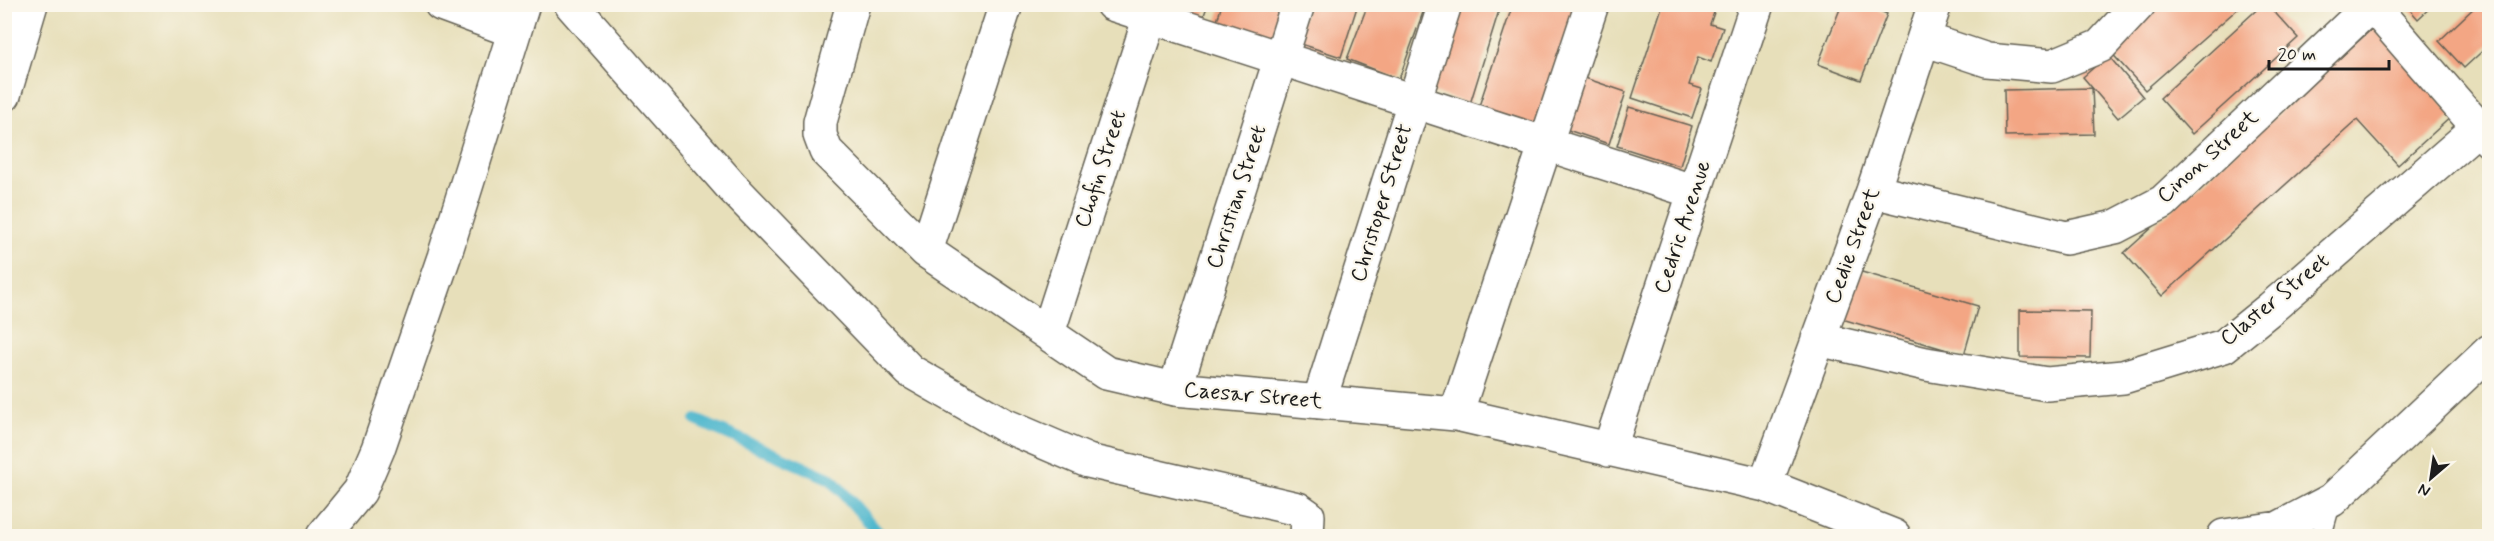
<svg xmlns="http://www.w3.org/2000/svg" width="2494" height="541" font-family="Mynerve,sans-serif">
<rect width="100%" height="100%" fill="#fbf7ec"/>
<filter id="ink" filterUnits="userSpaceOnUse"><feTurbulence type="fractalNoise" baseFrequency=".0167" numOctaves="2"/><feDisplacementMap in="SourceGraphic" scale="12" xChannelSelector="R" yChannelSelector="G"/><feConvolveMatrix kernelMatrix="1 2 1 2 8 2 1 2 1" color-interpolation-filters="sRGB"/></filter>
<filter id="wash" filterUnits="userSpaceOnUse"><feTurbulence type="fractalNoise" baseFrequency=".008" numOctaves="4" result="noise"/><feDisplacementMap in="SourceGraphic" scale="24" xChannelSelector="R" yChannelSelector="G"/><feGaussianBlur stdDeviation="1.35" result="paint"/><feColorMatrix in="noise" values="0 0 0 0 0 0 0 0 0 0 0 0 0 0 0 0 0 1.4 0 .05"/><feComposite in="paint" operator="in"/></filter>
<g filter="url(#wash)">
<rect width="100%" height="100%" fill="#e7dfba"/>
<g fill="none" stroke-linecap="round" stroke-linejoin="round">
<path stroke="#4fb7cd" stroke-width="12" d="M696,420L831,479L881,536"/>
</g>
<g id="blocks">
<path fill="#f3a684" d="M1166,4H1208L1203,18Z
M1222,4H1284L1270,46L1215,28Z
M1308,4H1358L1341,57L1295,42Z
M1368,4H1426L1399,79L1347,59Z
M1451,4H1501L1470,104L1425,90Z
M1513,4H1583L1534,131L1477,112Z
M1663,4H1717L1710,24L1723,28L1711,62L1698,57L1689,85L1702,89L1692,118L1632,98Z
M1842,4H1865L1887,14L1861,80L1818,64Z
M2263,4H2267L2298,38L2192,134L2160,98Z
M2405,4H2434L2418,19Z
M2478,4L2490,14V44L2464,68L2439,41Z
M2159,5H2242L2145,90L2108,49Z
M2374,27L2453,115L2398,165L2357,120L2162,296L2124,253Z
M2108,55L2143,97L2118,118L2083,77Z
M1576,75L1626,92L1609,144L1559,127Z
M2092,88L2094,134L2005,136L2004,90Z
M1629,107L1692,126L1680,166L1617,146Z
M1855,270L1978,306L1964,355L1842,319Z
M2020,310L2091,311L2090,358L2020,357Z"/>
</g>
</g>
<g filter="url(#ink)">
<use href="#blocks" fill-opacity="0" stroke="#636053" stroke-width="1.5"/>
<g fill="none" stroke-linecap="round" stroke-linejoin="round">
<defs>
<path id="service" d="M2322,536L2332,500"/>
<path id="minor" d="M441,4L514,31
M571,4L731,186L910,371L1004,425L1088,461L1298,509L1308,516L1307,536
M853,4L820,122V135L826,151L926,251L1106,373L1175,389L1456,414L1765,485L1894,536
M1112,4L1695,192
M2371,4L2490,141
M1924,39L1987,60L2052,66L2100,46L2139,4
M4,95L31,4
M1873,191L2066,238L2115,227L2163,202L2371,5
M926,251L1006,4
M1048,333L1154,4
M1818,339L1926,364L2047,384L2123,377L2224,346L2271,308L2478,128
M1175,389L1298,4
M1319,402L1445,4
M1456,414L1592,4
M1609,450L1757,4
M1765,485L1873,191L1935,4
M323,536L360,491L378,449L444,257L523,4
M2224,536L2279,528L2332,500L2490,351"/>
</defs>
<use href="#service" stroke="#636053" stroke-width="21"/>
<use href="#minor" stroke="#636053" stroke-width="36"/>
<use href="#service" stroke="#fff" stroke-width="18"/>
<use href="#minor" stroke="#fff" stroke-width="33"/>
</g>
</g>
<g text-anchor="middle" dominant-baseline="central" stroke-width="4.5" stroke-linejoin="round" paint-order="stroke">
<g font-size="22" fill="#1c1c1c" stroke="#fbf7ec">
<text transform="translate(2208 157) rotate(-42)">Cinon Street</text>
<text transform="translate(1101 169) rotate(-72)">Chofin Street</text>
<text transform="translate(1237 197) rotate(-72)">Christian Street</text>
<text transform="translate(1382 203) rotate(-73)">Christoper Street</text>
<text transform="translate(1683 227) rotate(-72)">Cedric Avenue</text>
<text transform="translate(1853 246) rotate(-70)">Cedie Street</text>
<text transform="translate(2275 300) rotate(-39)">Claster Street</text>
<text transform="translate(1253 396) rotate(5)">Caesar Street</text>
</g>
</g>
<rect width="2494" height="541" fill="none" stroke="#fbf7ec" stroke-width="24"/>
<g transform="translate(2431 478) rotate(209)" stroke="#fbf7ec" stroke-width="4.5" paint-order="stroke">
<path d="M0-4.5L10 22L0 15L-10 22Z" fill="#1c1c1c"/>
<text y="-9" font-size="16" font-weight="bold" text-anchor="middle" fill="#1c1c1c">N</text>
</g>
<path d="M2269 60v9h120v-9" fill="none" stroke="#1c1c1c" stroke-width="3"/>
<text x="2278" y="60" font-size="18" fill="#1c1c1c" stroke="#fbf7ec" stroke-width="4.5" paint-order="stroke">20 m</text>
</svg>
